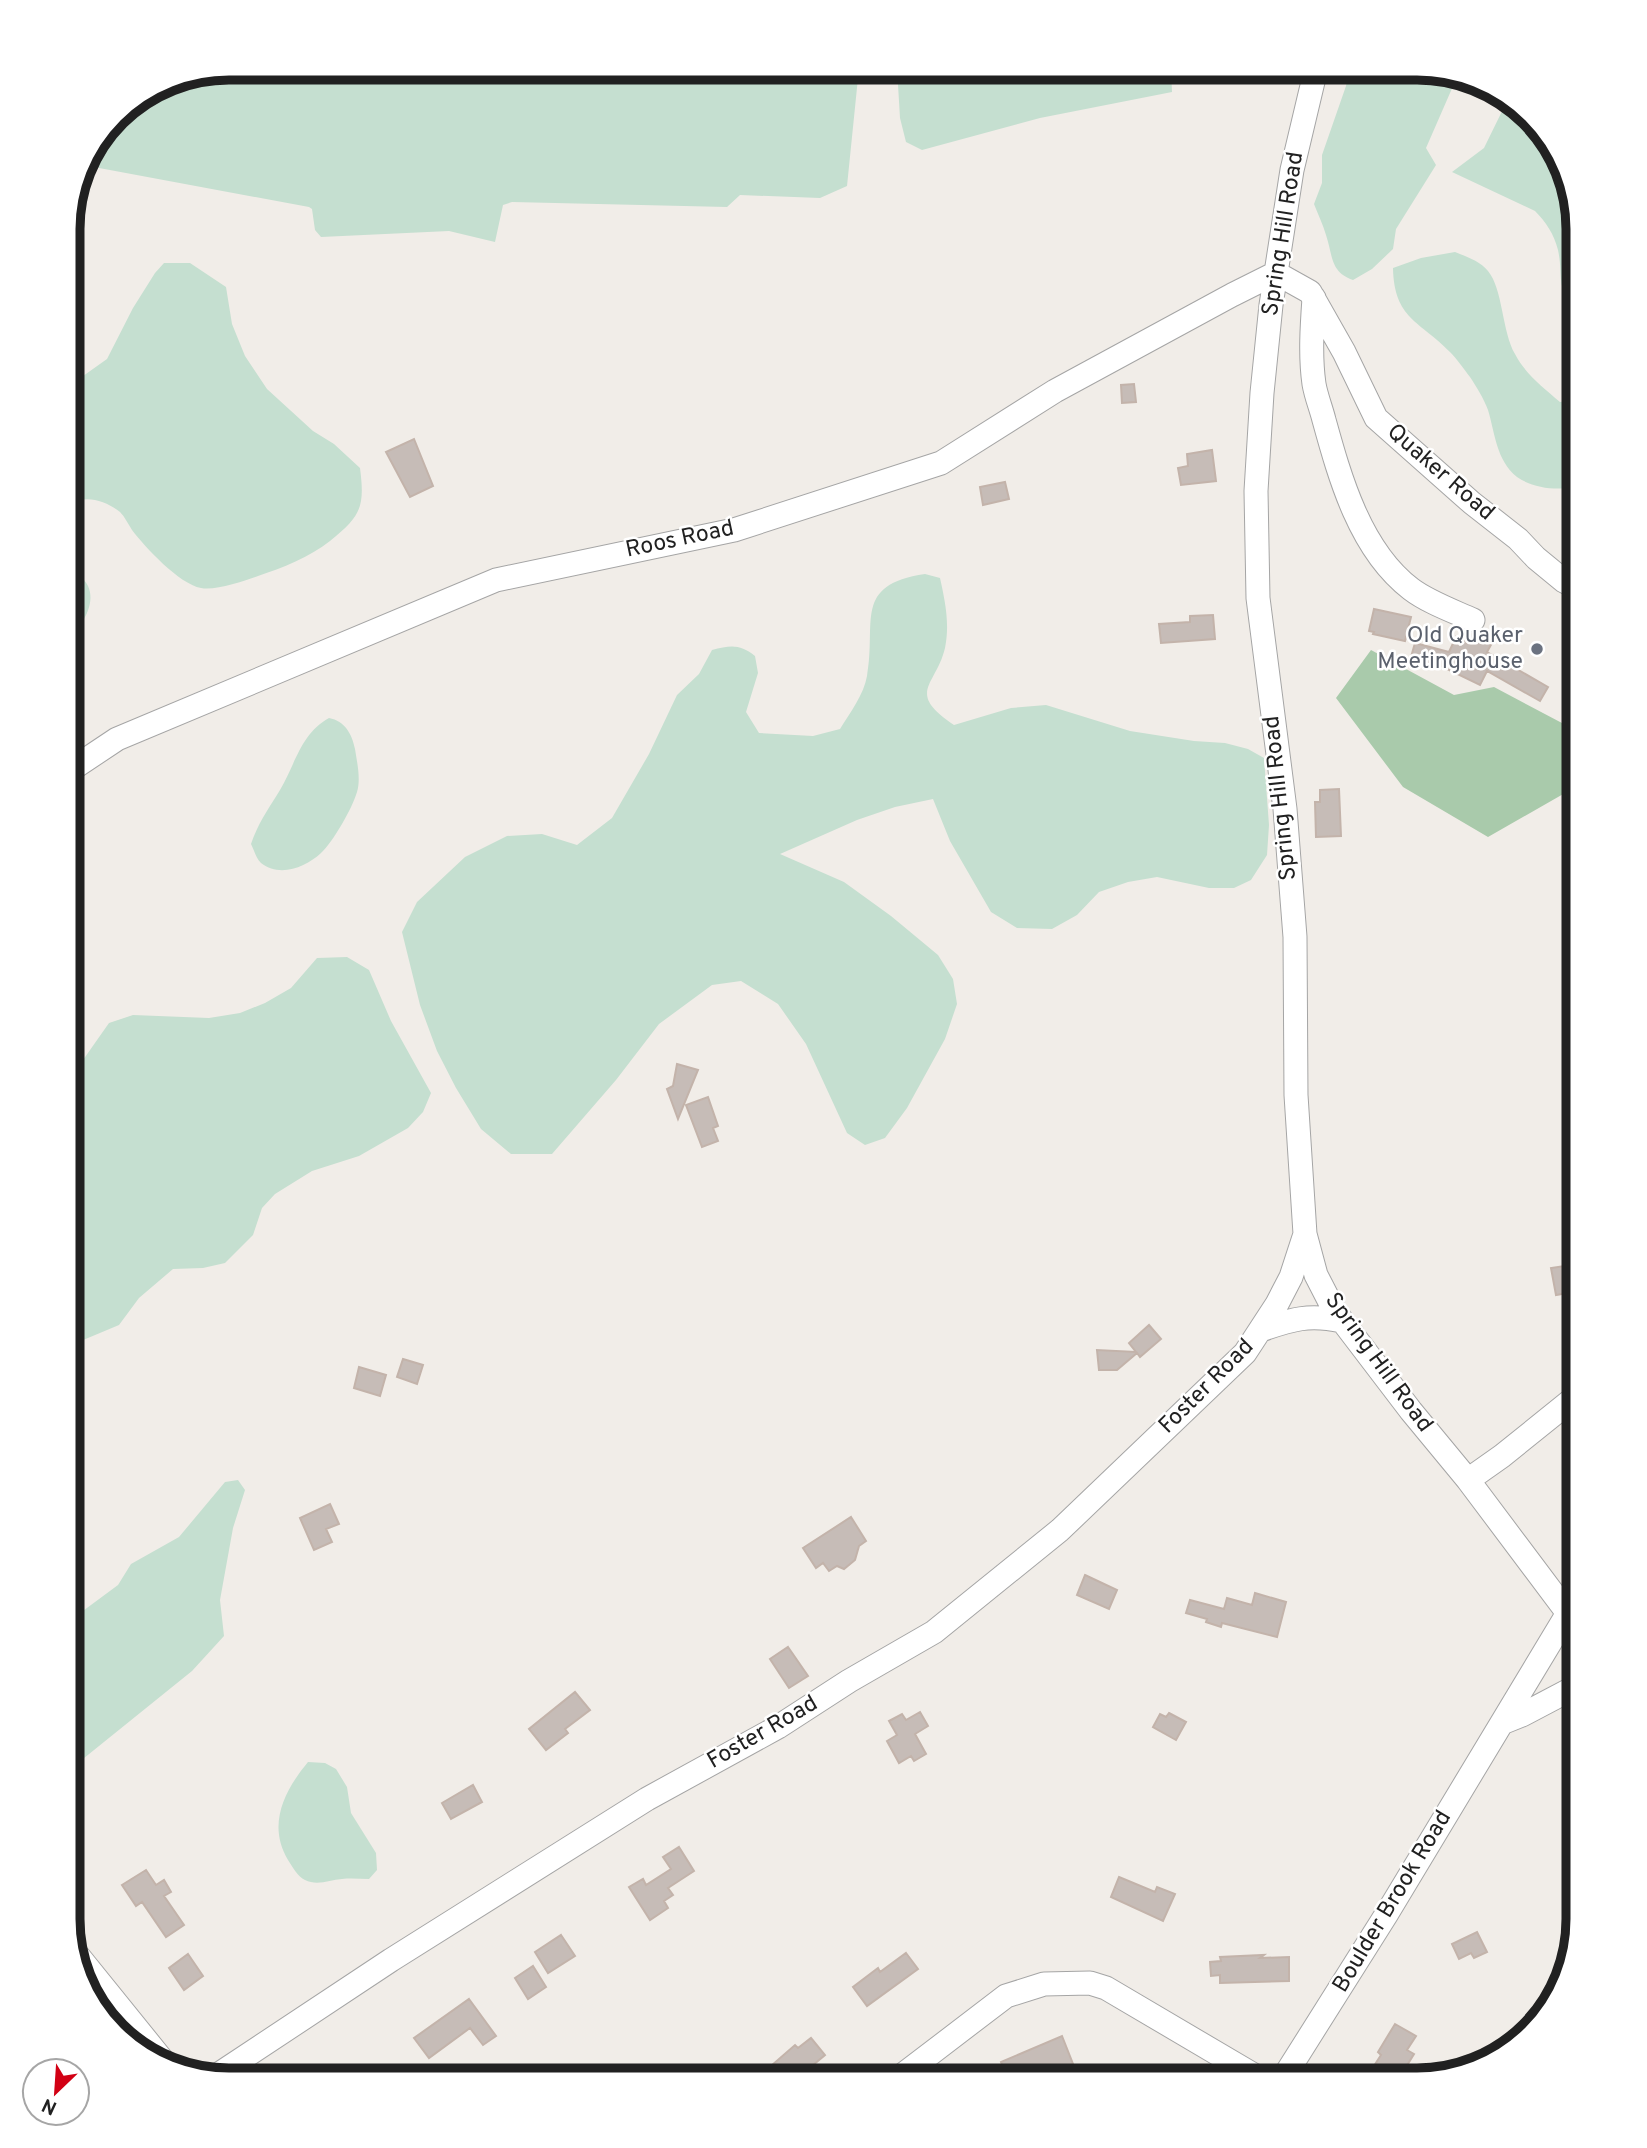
<svg xmlns="http://www.w3.org/2000/svg" width="1647" height="2148" font-family="Overpass,sans-serif">
<rect width="100%" height="100%" fill="#f1ede8"/>
<path fill="#c5dfd0" d="M229,68H859L847,186L820,198L740,195L727,207L512,202L503,205L495,242L449,231L321,237L315,230L312,209L309,207L83,165L85,158L123,108L168,80Z
M897,68L1171,69L1172,92L1040,118L922,150L906,142L900,118Z
M1349,69H1428L1457,77L1426,148L1436,165L1396,229L1393,249L1372,269L1353,280C1330,272 1333,256 1326,235C1323,225 1318,214 1314,204L1322,183V155L1346,86Z
M1508,99L1552,140L1579,229V312C1554,289 1564,277 1558,250C1554,234 1546,222 1535,211L1452,172L1484,148Z
M1455,252C1467,257 1480,261 1488,271C1503,289 1502,332 1515,354C1526,375 1543,387 1560,402L1579,399V486C1560,491 1534,489 1517,477C1496,460 1495,433 1488,410C1484,399 1476,386 1470,377C1464,369 1457,359 1450,352C1420,321 1394,319 1393,268L1421,258Z
M164,263H190L226,287L232,324L245,356L267,389L313,431L334,444L360,468C365,507 361,516 330,541C310,557 282,568 258,576C244,581 215,591 201,588C179,584 145,547 132,530C128,524 125,517 120,512C109,503 93,497 80,500L69,516V386L107,359L133,308L155,273Z
M69,565C75,571 84,578 88,586C96,603 83,626 69,635Z
M925,574L940,578C945,601 950,623 945,648C936,686 905,692 954,725L1011,708L1046,705L1130,731L1194,741L1225,743L1248,749L1264,758L1269,825L1267,855L1251,880L1234,888H1209L1157,877L1128,882L1099,892L1077,915L1052,929L1017,928L991,912L950,841L933,799L895,807L857,820L780,854L844,882L891,916L938,955L953,979L957,1004L945,1039L907,1108L885,1138L865,1145L847,1133L806,1044L778,1004L741,981L712,985L659,1024L616,1080L552,1154H511L481,1129L456,1088L437,1051L420,1005L402,932L417,902L465,857L507,836L542,834L577,845L612,818L649,754L677,695L699,674L712,650C731,645 740,644 755,656L758,673L746,712L759,733L813,736L840,729C850,713 864,694 867,676C877,622 852,585 925,574Z
M329,718C345,721 352,734 355,749C357,762 361,779 357,792C352,809 333,842 321,853C306,867 280,878 261,863C256,858 254,850 251,844C259,821 268,810 280,790C295,765 301,733 329,718Z
M347,957L369,970L391,1021L431,1093L423,1112L408,1128L359,1156L312,1171L275,1194L262,1208L253,1235L225,1263L203,1268L173,1269L139,1298L119,1325L76,1343L68,1342V1109L76,1092L83,1060L109,1023L133,1015L209,1018L240,1013L265,1003L291,988L317,958Z
M238,1480L245,1490L233,1528L220,1600L224,1636L192,1671L68,1771V1622L118,1585L131,1564L179,1537L225,1482Z
M308,1762L325,1763L336,1769L347,1787L351,1813L376,1853L377,1870L369,1879C360,1879 351,1878 342,1879C330,1880 317,1886 305,1880C298,1877 292,1866 288,1860C267,1825 284,1791 308,1762Z
M1560,1991L1557,1999L1523,2035C1526,2013 1539,2000 1560,1991Z"/>
<path fill="#a9caab" d="M1371,650L1454,695L1494,687L1579,732V785L1488,837L1403,787L1336,698Z"/>
<path fill="#c6bcb7" stroke="#c3b3aa" stroke-width="2" d="M1134,384L1136,402L1122,403L1121,385Z
M414,439L433,486L410,497L386,452Z
M1212,450L1216,481L1181,485L1178,468L1188,466L1187,454Z
M1005,482L1009,499L983,505L980,487Z
M1374,609L1411,617L1405,641L1373,634L1374,632L1369,631Z
M1213,615L1215,639L1161,643L1159,624L1190,622V616Z
M1472,634L1492,643L1487,652L1548,687L1540,701L1487,671L1480,685L1439,665L1411,657L1415,643L1449,652L1456,637L1467,643Z
M1339,789L1341,836L1316,837L1315,802H1320V790Z
M677,1064L698,1070L678,1119L667,1089L673,1086Z
M708,1097L718,1126L713,1128L718,1141L702,1147L686,1105Z
M1572,1265L1573,1272L1579,1271V1291L1556,1295L1551,1268Z
M1149,1325L1161,1339L1140,1357L1137,1353L1117,1370H1099L1097,1350L1136,1352L1129,1343Z
M403,1359L423,1365L417,1384L397,1377Z
M359,1367L386,1375L380,1396L354,1388Z
M330,1504L339,1524L326,1529L332,1542L314,1550L300,1518Z
M851,1517L866,1541L859,1546L855,1560L844,1569L837,1566L829,1571L823,1563L816,1568L803,1548Z
M1085,1575L1117,1590L1109,1609L1077,1595Z
M1255,1593L1286,1602L1277,1637L1222,1623L1221,1627L1206,1622L1207,1619L1186,1613L1190,1600L1224,1609L1227,1598L1252,1605Z
M788,1647L808,1676L789,1688L770,1659Z
M575,1692L590,1710L565,1729L568,1733L546,1750L529,1729Z
M920,1712L928,1726L915,1734L926,1754L914,1761L911,1756L899,1763L887,1741L897,1735L889,1721L902,1714L906,1720Z
M1169,1713L1186,1722L1176,1740L1153,1727L1160,1714L1166,1717Z
M473,1785L482,1802L451,1819L442,1803Z
M679,1847L694,1871L668,1888L673,1895L664,1901L668,1908L650,1920L629,1887L643,1879L646,1885L671,1869L663,1857Z
M146,1870L156,1885L164,1880L171,1892L164,1896L184,1925L166,1937L142,1902L136,1906L122,1885Z
M1119,1877L1155,1892L1157,1887L1175,1894L1163,1921L1111,1897Z
M1477,1932L1487,1952L1474,1958L1471,1953L1459,1959L1452,1944Z
M561,1935L575,1956L548,1973L535,1952Z
M906,1953L918,1969L867,2006L853,1987L878,1968L880,1972Z
M188,1954L203,1976L184,1990L169,1968Z
M1264,1955L1260,1958L1289,1957V1981L1220,1983V1975L1211,1976L1210,1962L1221,1961L1220,1957Z
M533,1966L546,1987L528,1999L515,1978Z
M469,1999L496,2036L483,2045L470,2028L429,2058L414,2038Z
M1395,2024L1416,2036L1407,2050L1414,2054L1398,2080L1374,2066L1381,2055L1378,2052Z
M1062,2036L1073,2064L1055,2071L1059,2080H1008L1001,2062Z
M811,2038L825,2055L795,2080H755L795,2045L798,2048Z"/>
<g fill="none" stroke-linecap="round" stroke-linejoin="round">
<defs>
<path id="minor" d="M1316,69L1292,170L1271,305L1262,393L1256,491L1258,598L1285,809L1295,937L1296,1095L1305,1234L1316,1275L1334,1310L1411,1411L1468,1480L1579,1628
M1314,298C1312,326 1310,356 1314,384C1316,396 1321,408 1324,420C1340,478 1360,550 1411,589C1428,602 1453,611 1473,620
M69,771L117,739L496,580L734,530L941,463L1055,391L1232,295L1276,273L1310,292L1344,352L1376,418L1472,503L1518,539L1536,558L1564,581L1579,589
M1261,1330C1292,1319 1309,1314 1342,1321
M1468,1480L1502,1456L1579,1394
M1502,1723L1522,1715L1579,1685
M80,1958L164,2062
M216,2076L391,1960L647,1799L778,1727L849,1681L934,1632L1060,1530L1245,1353L1277,1304L1291,1277L1305,1234
M896,2080L1006,1996L1044,1984L1090,1983L1106,1988L1252,2074L1259,2080
M1282,2080L1386,1915L1568,1613"/>
</defs>
<use href="#minor" stroke="#a5a5a5" stroke-width="25"/>
<use href="#minor" stroke="#fff" stroke-width="23"/>
</g>
<circle fill="#6b7280" stroke="#fff" stroke-width="2.5" cx="1537" cy="649" r="7"/>
<g text-anchor="middle" dominant-baseline="central" stroke-width="5" stroke-linejoin="round" paint-order="stroke">
<g font-size="23" fill="#212121" stroke="#fff">
<text transform="translate(1284 234) rotate(-81)">Spring Hill Road</text>
<text transform="translate(1440 473) rotate(41)">Quaker Road</text>
<text transform="translate(680 540) rotate(-12)">Roos Road</text>
<text transform="translate(1281 798) rotate(-96)">Spring Hill Road</text>
<text transform="translate(1378 1363) rotate(54)">Spring Hill Road</text>
<text transform="translate(1207 1387) rotate(-45)">Foster Road</text>
<text transform="translate(763 1733) rotate(-30)">Foster Road</text>
<text transform="translate(1393 1902) rotate(-59)">Boulder Brook Road</text>
</g>
<g font-size="23" fill="#5b616d" stroke="#fff" text-anchor="end">
<text x="1523" y="636">Old Quaker<tspan x="1523" dy="26">Meetinghouse</tspan></text>
</g>
</g>
<path d="M0 0H1647V2148H0ZM229 80H1417A149 149 0 0 1 1566 229V1919A149 149 0 0 1 1417 2068H229A149 149 0 0 1 80 1919V229A149 149 0 0 1 229 80Z" fill="#fff" fill-rule="evenodd"/>
<path fill="none" stroke="#212121" stroke-width="9" d="M229 80H1417A149 149 0 0 1 1566 229V1919A149 149 0 0 1 1417 2068H229A149 149 0 0 1 80 1919V229A149 149 0 0 1 229 80Z"/>
<g transform="translate(56 2092) rotate(205)"><circle r="33" fill="#ffffff" stroke="#a6a6a6" stroke-width="2"/>
<path d="M0-5L12 26L0 18L-12 26Z" fill="#d20014"/>
<text y="-10" font-size="19" font-weight="bold" text-anchor="middle" fill="#212121">N</text>
</g>
</svg>
